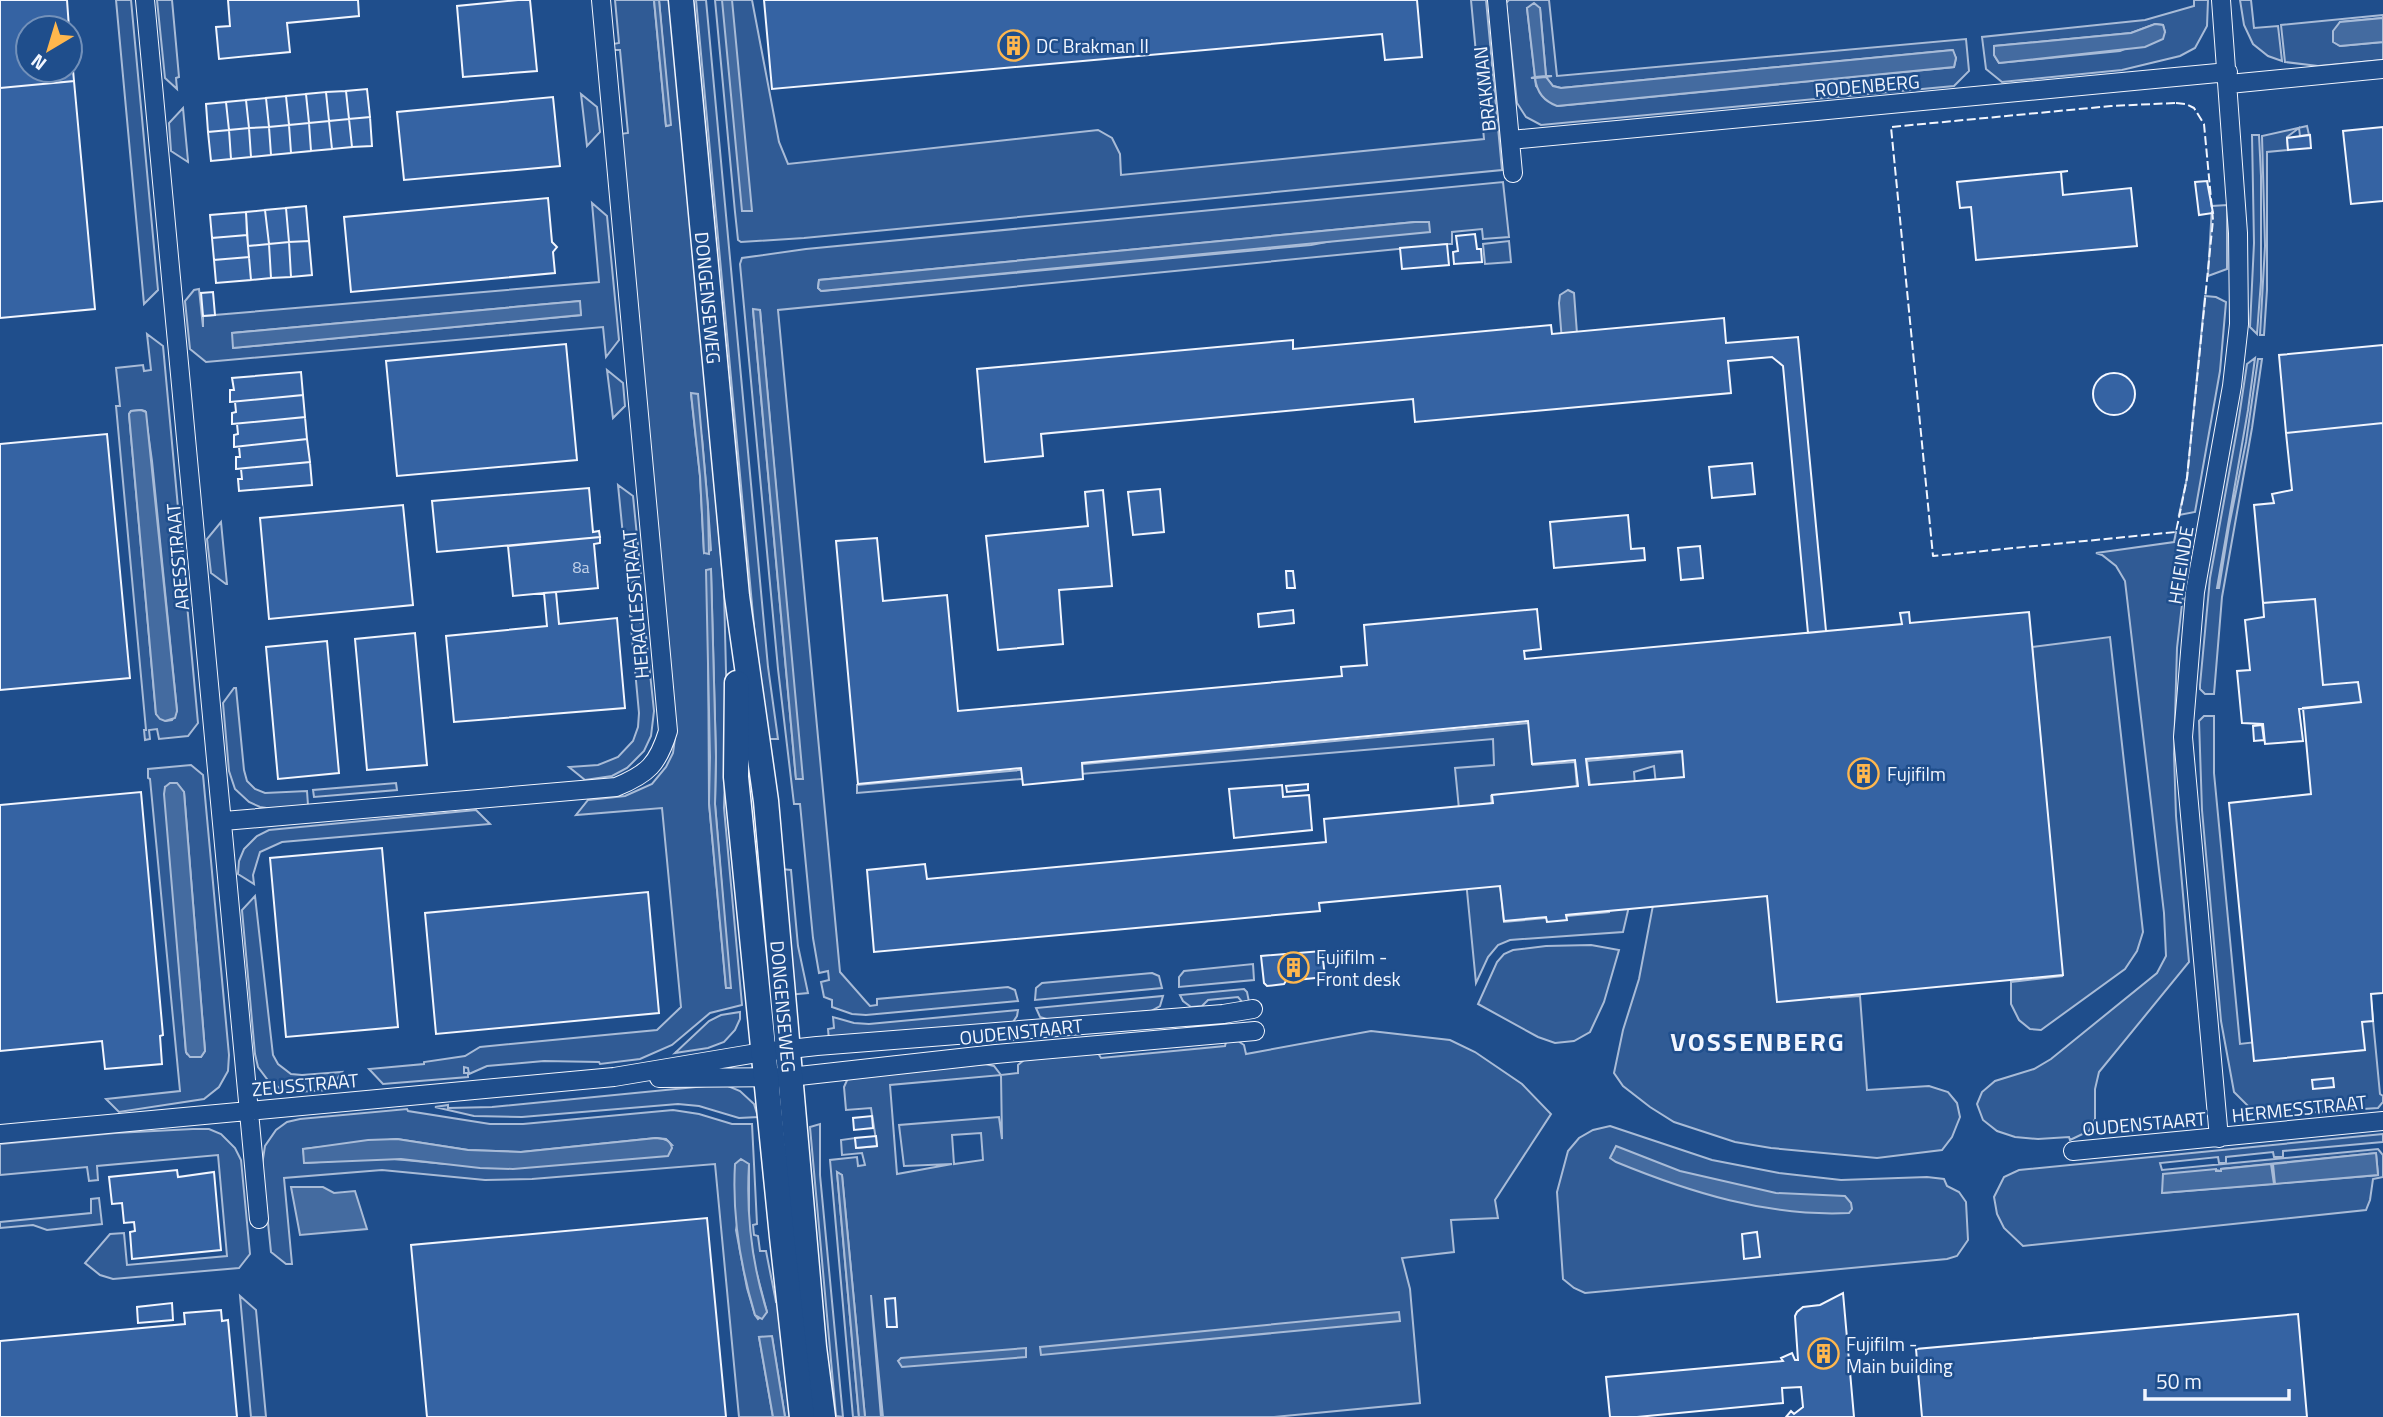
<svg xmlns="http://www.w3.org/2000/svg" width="2383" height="1417" font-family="'Titillium Web',sans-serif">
<rect width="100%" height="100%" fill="#1f4e8c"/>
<path fill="#305b95" stroke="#a8bbd7" stroke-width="2" fill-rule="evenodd" d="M116,0H131L138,75L158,290L144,304Z
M157,0H172L179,77L176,78L177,89L165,78Z
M615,0H654L666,126L670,125L659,0H673L724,591L727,712L724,808L742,1005L710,1013L672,1045L640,1059L600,1064L599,1062L544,1061L487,1066L469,1074L468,1068L464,1067V1073H468V1077L383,1084L369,1069L424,1064V1062L465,1056L480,1047L657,1030L681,1007L662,808L576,815L588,800L625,796L652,784L666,767L673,753L675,738L620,134L628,133L620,50H613V44L619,43ZM691,394L702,438L708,507L711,550L704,553L700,476ZM711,570L716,757L715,804L730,988L726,987L709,803L708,627Z
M696,0H706L768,667L778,739H768L764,734Z
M715,0H752L779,142L788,164L1098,130L1112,138L1120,154L1121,175L1484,139L1471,0H1486L1502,170L804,238L741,242L738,240L735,212Z
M1509,0H1549L1557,76L1966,39L1969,71L1954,86L1541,125L1526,117L1517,103L1506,3ZM1527,8H1540L1546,76H1552L1546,77L1553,86L1561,88L1952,50L1956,58L1954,67L1558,106L1536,86L1535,78H1531L1535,77Z
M2194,0H2208L2207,26L2195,48L2180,56L2122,70L2002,82L1986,69L1982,37L2145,20L2194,6ZM2155,24L2163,25L2165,32L2120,51L1999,63L1994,55L1995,46L2131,33Z
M2240,0H2251L2254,28L2278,26L2282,61L2268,56L2253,44L2244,25Z
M2383,15V18L2340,22L2334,35V42L2340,46L2383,42V60L2318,66L2285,62L2281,25Z
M581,94L597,107L600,132L587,146Z
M183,108L188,161V162L171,151L169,123Z
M2307,126L2309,135L2300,136L2299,128L2287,137L2288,150L2267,152V290L2264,335H2260L2265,246L2262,136Z
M2252,135H2259L2261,176V281L2257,334L2250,327L2254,243Z
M1503,182L1509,237L1483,239L1482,229L1452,232V244H1449L778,310L840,972L870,1006L877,1005V999L1008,987L1015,990L1018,1001L866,1015L852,1014L832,1007V1000L824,997L821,982L829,980L828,971L819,973L813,938L800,804H794L778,669L740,264L742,258L806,249ZM1415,222H1429L1311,245L822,291L818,288L819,280ZM753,310H760L802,779H796Z
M592,203L607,216L619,340L606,357L603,327L206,362L190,349L185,301L194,290L199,289L203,327V316L599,282ZM579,301L581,315L233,348V333Z
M2227,205V269L2208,276L2212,206Z
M1509,241L1511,262L1485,264L1483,244Z
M2205,296L2216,297L2226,302L2220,371L2195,512L2179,515L2187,478Z
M147,334L163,346L198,723L188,736L159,739L157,729L149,730L150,739L145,740L144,730H146L116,406H120L116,368L143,365L144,371L151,370ZM141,410L145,411L152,461L177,711L172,720L166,721L156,714L129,414L131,411Z
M2255,358L2248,410L2217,588H2219L2229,526L2246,442L2258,359H2262L2252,428L2222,597L2214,694H2205L2200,689V685L2210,578L2238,424L2247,364Z
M607,370L623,383L625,406L613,418Z
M618,485L633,496L641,576L628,586Z
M221,522L227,584H226L211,573L207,539Z
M2176,532L2189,543L2177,648L2174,754L2176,816L2189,962L2099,1072L2095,1089V1119L2089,1131L2070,1140L2069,1137L2038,1139L2015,1137L1997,1131L1983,1120L1977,1104L1982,1092L1995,1081L2034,1069L2051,1059L2157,973L2166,956L2164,913L2125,581L2116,566L2102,555L2096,553L2174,542Z
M630,616L645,626L654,711L651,736L644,751L627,768L612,776L585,780L569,767L598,765L618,757L633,741L638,727L639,713Z
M2110,637L2143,932L2137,951L2125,969L2041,1030L2030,1029L2019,1020L2011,1004V982L2062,976L2032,647Z
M234,688H236L244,770L247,781L255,789L265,793L307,791L308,805L273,809L260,807L249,802L235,789L229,771L223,703Z
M2204,716H2214V773L2240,1044L2308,1036L2370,989L2380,1094L2383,1096V1102L2378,1108L2269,1115L2251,1109L2234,1092L2221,1021L2202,810L2199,721Z
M1529,723L1533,765L1575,762L1577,788L1491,796L1504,922L1609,912L1598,786H1590L1587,761L1807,741L1831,998L1860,996L1867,1090L1929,1086L1948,1092L1957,1103L1960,1117L1952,1137L1942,1150L1877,1158L1771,1148L1735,1142L1674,1122L1650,1107L1623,1086L1614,1073L1623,1030L1639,979L1658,879L1660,822L1654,766L1634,772L1636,797L1633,889L1623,932L1510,940L1498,945L1488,957L1476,983L1455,768L1494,765L1493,739L857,793V785Z
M191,765L203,775L229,1055L228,1071L219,1087L204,1099L119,1112L106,1099L180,1091L150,779L148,778V769ZM165,787L184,792L205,1051L201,1057L187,1054L186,1052Z
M396,783L397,790L314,797L313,790Z
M476,810L490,824L282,842L260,852L253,875L254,884L238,874L239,861L244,849L257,836L269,830Z
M781,869L791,870L798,946L808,993L788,995Z
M255,896L273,1055L278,1064L291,1074L302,1075L342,1072L329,1090L295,1092L282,1089L270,1083L258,1067L255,1054L242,910Z
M1591,945L1619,950L1604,1002L1590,1032L1574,1041L1555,1043L1538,1037L1478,1004L1497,962L1504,954L1513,950L1546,946Z
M1253,964L1254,980L1179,987V977L1184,971Z
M1152,973L1159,976L1162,988L1035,1000L1036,988L1042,983Z
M1244,989L1247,992L1249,1002L1243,1003L1238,997L1208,1000L1202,1006L1191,1007L1183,1001L1180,995Z
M1163,996L1160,1006L1151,1011L1050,1020L1040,1017L1036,1008Z
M1018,1010L1017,1016L1013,1022L829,1040L828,1029L834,1028L833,1017L854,1023L869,1024Z
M740,1012V1019L735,1030L724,1042L708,1048L675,1053L709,1021L721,1015Z
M1371,1031L1450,1040L1475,1052L1522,1084L1551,1114L1495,1200L1498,1218L1451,1220L1454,1252L1402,1258L1410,1289L1420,1403L1274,1417H883L871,1295L881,1417H865L842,1175L837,1172L859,1417H853L830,1160L857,1157L858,1166L865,1165L862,1153L842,1155L841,1140L855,1138L857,1148L877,1146L871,1108L846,1110L844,1087L848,1078L985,1064L994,1066L1001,1075L1018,1073V1065L1024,1060L1098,1053L1101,1058L1225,1046L1226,1042L1238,1041L1244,1045L1246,1054ZM1001,1075L1002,1139L999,1117L899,1125L904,1166L952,1164L897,1174L890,1085ZM981,1133L983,1160L954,1164L952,1135Z
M706,1086H728L740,1091L754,1104L758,1117L739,1118L699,1106L678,1104L522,1117L474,1116L435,1107L448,1105V1108L492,1107Z
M407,1109L408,1111L490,1124H523L673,1110L699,1114L732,1124H752L757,1224L753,1225L754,1235L758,1236L760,1251H766L776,1302H779L798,1417H785L772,1337H759L773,1417H739L715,1164L532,1179L485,1180L382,1170L284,1178L292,1264H286L271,1252L262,1165L265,1146L276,1130L287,1122L300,1119ZM656,1138L666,1139L672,1145L446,1164L384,1158L305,1163L303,1149L397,1139L468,1150L521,1152ZM749,1164V1229L755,1267L767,1312L758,1319L755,1315L747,1288L736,1230Z
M820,1124V1175L843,1417L836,1416L810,1127Z
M1610,1126L1712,1160L1779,1173L1841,1180L1927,1177L1944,1179L1947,1186L1959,1192L1966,1202L1968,1240L1957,1256L1947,1259L1585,1293L1574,1288L1563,1279L1557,1192L1568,1151L1579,1138L1593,1130Z
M193,1129H209L221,1134L235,1148L241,1160L250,1254L239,1268L113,1279L100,1275L85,1263L110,1234L124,1233L127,1265L227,1256L218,1155L97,1166L98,1180L89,1181L87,1167L0,1175V1144L115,1133Z
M2383,1134V1142L2283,1151V1157H2274L2273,1152L2226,1157V1163H2219L2218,1157L2160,1163L2162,1170L2378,1149L2383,1155V1177L2373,1179L2370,1200L2366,1210L2023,1246L2004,1228L1997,1214L1994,1197L2004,1177L2019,1170ZM2376,1153L2378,1175L2162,1193L2216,1170L2221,1171V1169Z
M99,1198L102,1224L47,1230L33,1225L0,1228V1222L91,1213V1199Z
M240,1296L256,1310L266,1417H251Z"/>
<path fill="#446ba0" stroke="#a8bbd7" stroke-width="2" d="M654,0H659L671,125L666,126Z
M722,0H732L752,211H742Z
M1534,3L1540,8L1546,76L1535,77L1527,8Z
M2383,18V42L2340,46L2333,42V31L2340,22Z
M2155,24L2163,25L2165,32L2163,39L2145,47L1999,63L1994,55V46L2131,33Z
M1953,50L1956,58L1954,67L1557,106C1544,101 1537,93 1535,78L1546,77L1553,86L1561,88Z
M1415,222H1429L1430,232L821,291L818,288L819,280Z
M1568,290L1574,293L1580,374L1564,367L1559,303L1560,295Z
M580,301L581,315L233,348L232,333Z
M753,309L760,310L803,779H796Z
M691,393L698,394L708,507L709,554L704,553L700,476Z
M141,410L146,412L177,711L175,718L165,721L160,719L156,714L129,414L131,411Z
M711,569L716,757L715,804L731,988H726L709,803L710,757L706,570Z
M170,783H177L184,792L205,1051L201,1057H190L186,1052L164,794L165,787Z
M656,1138C664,1139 670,1139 672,1148L668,1156L513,1169L480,1168L401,1159L304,1163L303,1149L368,1140L397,1139L468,1150L521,1152Z
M1616,1146L1680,1171L1776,1193L1845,1196L1851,1203L1852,1209L1849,1213C1768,1217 1689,1192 1616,1162L1610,1158Z
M2376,1153L2378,1175L2275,1184L2273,1164Z
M741,1159L749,1164C746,1215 752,1264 767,1312L762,1319L755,1315C740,1265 732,1216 735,1164Z
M2271,1164L2274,1184L2162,1193L2163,1174L2216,1169V1171H2221V1169Z
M837,1172L842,1175L865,1417H859Z
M291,1187H323L334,1193L355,1191L367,1229L300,1235Z
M1399,1312L1400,1321L1041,1355L1040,1347Z
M772,1336L785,1417H773L759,1337Z
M1026,1348V1357L902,1367L898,1361L901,1358Z"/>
<path fill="#3563a3" stroke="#f2f6ff" stroke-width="2" fill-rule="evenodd" d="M0,0H67L69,28H28V70H70V36L74,81L0,88Z
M228,0H358L359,16L287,23L290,52L219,59L216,27L230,26Z
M518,0H530L537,71L463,77L457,6Z
M764,0H1417L1422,57L1385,60L1382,34L772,89Z
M74,81L95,309L0,318V88Z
M367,89L370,117L349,119L346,91Z
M346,91L349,119L329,121L326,92Z
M326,92L329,121L309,123L306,94Z
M306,94L309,123L289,125L286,96Z
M286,96L289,125L269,127L266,98Z
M553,97L560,166L404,180L397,112Z
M266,98L269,127L249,128L246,100Z
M246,100L249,128L229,130L226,102Z
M226,102L229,130L208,132L206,104Z
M370,117L372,146L352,147L349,119Z
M349,119L352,147L332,149L329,121Z
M329,121L332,149L311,151L309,123Z
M309,123L311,151L291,153L289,125Z
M289,125L291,153L271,155L269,127Z
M269,127L271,155L251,157L249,128Z
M2383,127V201L2351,204L2343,131Z
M249,128L251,157L231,159L229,130Z
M229,130L231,159L211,161L208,132Z
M2310,135L2311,148L2288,150L2287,138Z
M2068,171L2061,172L2063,195L2131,188L2137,246L1976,260L1971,207L1960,208L1957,182Z
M2207,181L2213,213L2199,215L2195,182Z
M548,198L552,242L557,247L553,252L555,273L351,292L344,217Z
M306,206L309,241L289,242L286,208Z
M286,208L289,242L269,244L265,210Z
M265,210L269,244L248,246L246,212Z
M246,212L247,235L212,238L210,215Z
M1475,234L1477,249H1481L1482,262L1454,264L1453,252L1458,251L1456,236Z
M247,235L249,257L214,260L212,238Z
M309,241L312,275L291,277L289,242Z
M289,242L291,277L271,278L269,244Z
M269,244L271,278L251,280L248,246Z
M1447,244L1449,265L1402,269L1400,248Z
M249,257L251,280L216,283L214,260Z
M213,292L215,315L203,316L201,293Z
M1724,318L1726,343L1798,337L1826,631L1808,633L1783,366L1772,357L1728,361L1731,393L1415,422L1413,399L1041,434L1043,456L985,462L977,369L1293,340V349L1551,325L1552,334Z
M566,344L577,460L397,476L386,361Z
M2383,345V423L2286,433L2279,355Z
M301,372L303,395L230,402V390H234L232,378Z
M2093 394a21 21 0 1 1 42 0a21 21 0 1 1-42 0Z
M303,395L305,417L232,424V413L236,412L235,402H230Z
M305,417L307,439L234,447V435L238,434L237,424H232Z
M2383,423V993L2371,994L2373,1021L2362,1022L2365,1050L2254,1061L2229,803L2311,794L2303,708L2361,702L2358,682L2323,685L2315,599L2263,603L2254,505L2274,503L2272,494L2292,490L2286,433Z
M107,434L130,678L0,690V444Z
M307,439L310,462L236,469V457H240L239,447H234Z
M310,462L312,485L239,491L238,479H242L241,469H236Z
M1752,463L1755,494L1712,498L1709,467Z
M589,488L593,532L599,531L600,537L437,552L432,501Z
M1160,489L1164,532L1133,535L1128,492Z
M1103,490L1112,586L1059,590L1063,644L998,650L986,536L1088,526L1085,492Z
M403,505L413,605L269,619L260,518Z
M1628,515L1631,549L1644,548L1645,560L1554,568L1550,522Z
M600,537V543L594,544L598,588L513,596L508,546Z
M877,538L883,601L947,595L958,711L1342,676L1341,667L1367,665L1364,625L1537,609L1541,649L1524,651L1525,659L1902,624L1900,613L1909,612L1910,623L2029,612L2063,975L1777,1002L1767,896L1566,915L1567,920L1547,922L1546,917L1504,921L1500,886L1319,903L1320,911L874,952L867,870L925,864L927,879L1326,842L1324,819L1493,803L1492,795L1578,786L1575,760L1532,764L1528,721L1082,763L1083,779L1023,785L1021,768L858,784L836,541ZM1682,751L1684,777L1589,785L1586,759Z
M1700,546L1703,578L1681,580L1678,548Z
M1286,571H1293L1295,588H1287Z
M556,592L559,624L617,618L625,708L454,722L446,636L547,626L544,593Z
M2315,599L2323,685L2358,682L2361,702L2299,709L2303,741L2265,744L2263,724L2242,723L2237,671L2250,670L2245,620L2264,617L2263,603Z
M1293,610L1294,623L1259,627L1258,614Z
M415,633L427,765L367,770L355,639Z
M327,641L339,773L278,779L266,647Z
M2262,725L2264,740L2254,741L2253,726Z
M1308,784V790L1287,792L1286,786Z
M1282,785L1283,797L1309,795L1312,830L1234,838L1229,789Z
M141,792L163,1035L160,1036L162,1064L105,1069L102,1041L0,1051V805Z
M382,848L398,1027L286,1037L270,858Z
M648,892L659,1013L436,1034L425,913Z
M1322,951L1325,977L1286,981L1284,984L1267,986L1264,983L1261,956Z
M2333,1078L2334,1087L2313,1089L2312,1080Z
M872,1116L873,1128L854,1130L853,1118Z
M876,1136L877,1146L856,1148L855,1138Z
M177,1170L178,1177L214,1172L221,1250L132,1259L130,1232L135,1231L134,1222L124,1223L122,1203L112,1204L109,1177Z
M707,1218L726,1417H427L411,1245Z
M1757,1232L1760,1257L1744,1259L1742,1234Z
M1843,1293L1854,1417H1786L1791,1411L1794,1414L1803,1407L1801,1387L1782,1388L1783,1403L1637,1417H1610L1606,1377L1783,1361L1781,1358L1792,1353L1795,1360H1798L1795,1316L1797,1312L1803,1307L1820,1305Z
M895,1298L897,1327H887L885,1299Z
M172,1303L173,1320L138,1323L137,1307Z
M221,1310L222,1321L228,1320L237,1417H0V1341L185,1324L184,1313Z
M2298,1314L2307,1417H1922L1916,1349Z"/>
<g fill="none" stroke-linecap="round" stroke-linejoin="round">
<defs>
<path id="street" d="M145,0L259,1219
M1497,0L1513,173
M2229,84L2383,69
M1511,140L2228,72
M224,821L616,787C648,774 658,764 668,731L601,0
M659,1078L790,1077L996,1054L1255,1031
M0,1134L614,1077L763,1052L817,1046L1223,1014L1253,1009
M2219,1138L2183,737L2195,592L2232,386L2239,324L2238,233L2221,0
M2073,1151L2383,1121"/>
<g id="secondary">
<path id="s1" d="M681,0L737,596L766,801L814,1347L823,1417"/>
<path d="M737,683L736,777L782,1237L802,1417"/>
</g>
</defs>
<use href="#street" stroke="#f2f6ff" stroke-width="20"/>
<use href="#secondary" stroke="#f2f6ff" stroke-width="27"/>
<use href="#street" stroke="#1f4e8c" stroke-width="18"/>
<use href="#secondary" stroke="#1f4e8c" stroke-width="24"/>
<path stroke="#f2f6ff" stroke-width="2" stroke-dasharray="9 3.5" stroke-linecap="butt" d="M2176,103L2186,104L2194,108L2204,124L2213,220L2187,478L2176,532L1933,556L1891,127L2111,106Z"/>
</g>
<defs>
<symbol id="building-ring" viewBox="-11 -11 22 22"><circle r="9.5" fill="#1f4e8c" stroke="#ffb74d" stroke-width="1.5"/><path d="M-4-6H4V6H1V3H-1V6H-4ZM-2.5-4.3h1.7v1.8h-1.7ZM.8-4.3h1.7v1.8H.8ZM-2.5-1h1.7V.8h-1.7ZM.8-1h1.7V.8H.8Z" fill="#ffb74d"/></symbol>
</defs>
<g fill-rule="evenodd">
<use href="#building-ring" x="996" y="28" width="35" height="35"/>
<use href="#building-ring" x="1846" y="756" width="35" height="35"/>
<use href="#building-ring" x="1276" y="950" width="35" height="35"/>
<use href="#building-ring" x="1806" y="1336" width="35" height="35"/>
</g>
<g text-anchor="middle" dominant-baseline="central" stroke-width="5" stroke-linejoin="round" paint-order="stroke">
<g font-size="16" fill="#c3d1e8">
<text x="581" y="567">8a</text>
</g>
<g font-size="19" fill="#f2f6ff" stroke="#1f4e8c" text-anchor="start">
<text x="1036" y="45">DC Brakman II</text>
<text x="1887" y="773">Fujifilm</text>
<text x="1316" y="956">Fujifilm -<tspan x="1316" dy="22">Front desk</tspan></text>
<text x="1846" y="1343">Fujifilm -<tspan x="1846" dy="22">Main building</tspan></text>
</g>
<g font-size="19" fill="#f2f6ff" stroke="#1f4e8c">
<text transform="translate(1867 85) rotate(-5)">RODENBERG</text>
<text transform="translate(1484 89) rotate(-96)">BRAKMAN</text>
<text stroke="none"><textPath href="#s1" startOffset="299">DONGENSEWEG</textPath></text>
<text transform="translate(177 557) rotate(-95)">ARESSTRAAT</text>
<text transform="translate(2180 565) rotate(-81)">HEIEINDE</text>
<text transform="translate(635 604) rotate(-95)">HERACLESSTRAAT</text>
<text stroke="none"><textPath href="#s1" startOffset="1012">DONGENSEWEG</textPath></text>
<text transform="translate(1021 1031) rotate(-6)">OUDENSTAART</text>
<text transform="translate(305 1084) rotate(-5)">ZEUSSTRAAT</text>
<text transform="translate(2299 1108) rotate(-6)">HERMESSTRAAT</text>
<text transform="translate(2144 1123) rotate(-5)">OUDENSTAART</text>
</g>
<g font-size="26" font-weight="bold" letter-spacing="2" fill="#f2f6ff" stroke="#1f4e8c">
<text x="1758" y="1041">VOSSENBERG</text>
</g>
</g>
<g transform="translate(49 49) rotate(218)"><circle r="33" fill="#1f4e8c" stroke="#7391ba" stroke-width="2"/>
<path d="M0-5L12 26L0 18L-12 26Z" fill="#ffb74d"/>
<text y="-10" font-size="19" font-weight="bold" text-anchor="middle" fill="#f2f6ff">N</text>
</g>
<path d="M2145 1389v10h144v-10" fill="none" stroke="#f2f6ff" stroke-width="3.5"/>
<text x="2156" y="1389" font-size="21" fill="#f2f6ff" stroke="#1f4e8c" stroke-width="5" paint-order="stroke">50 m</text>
</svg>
